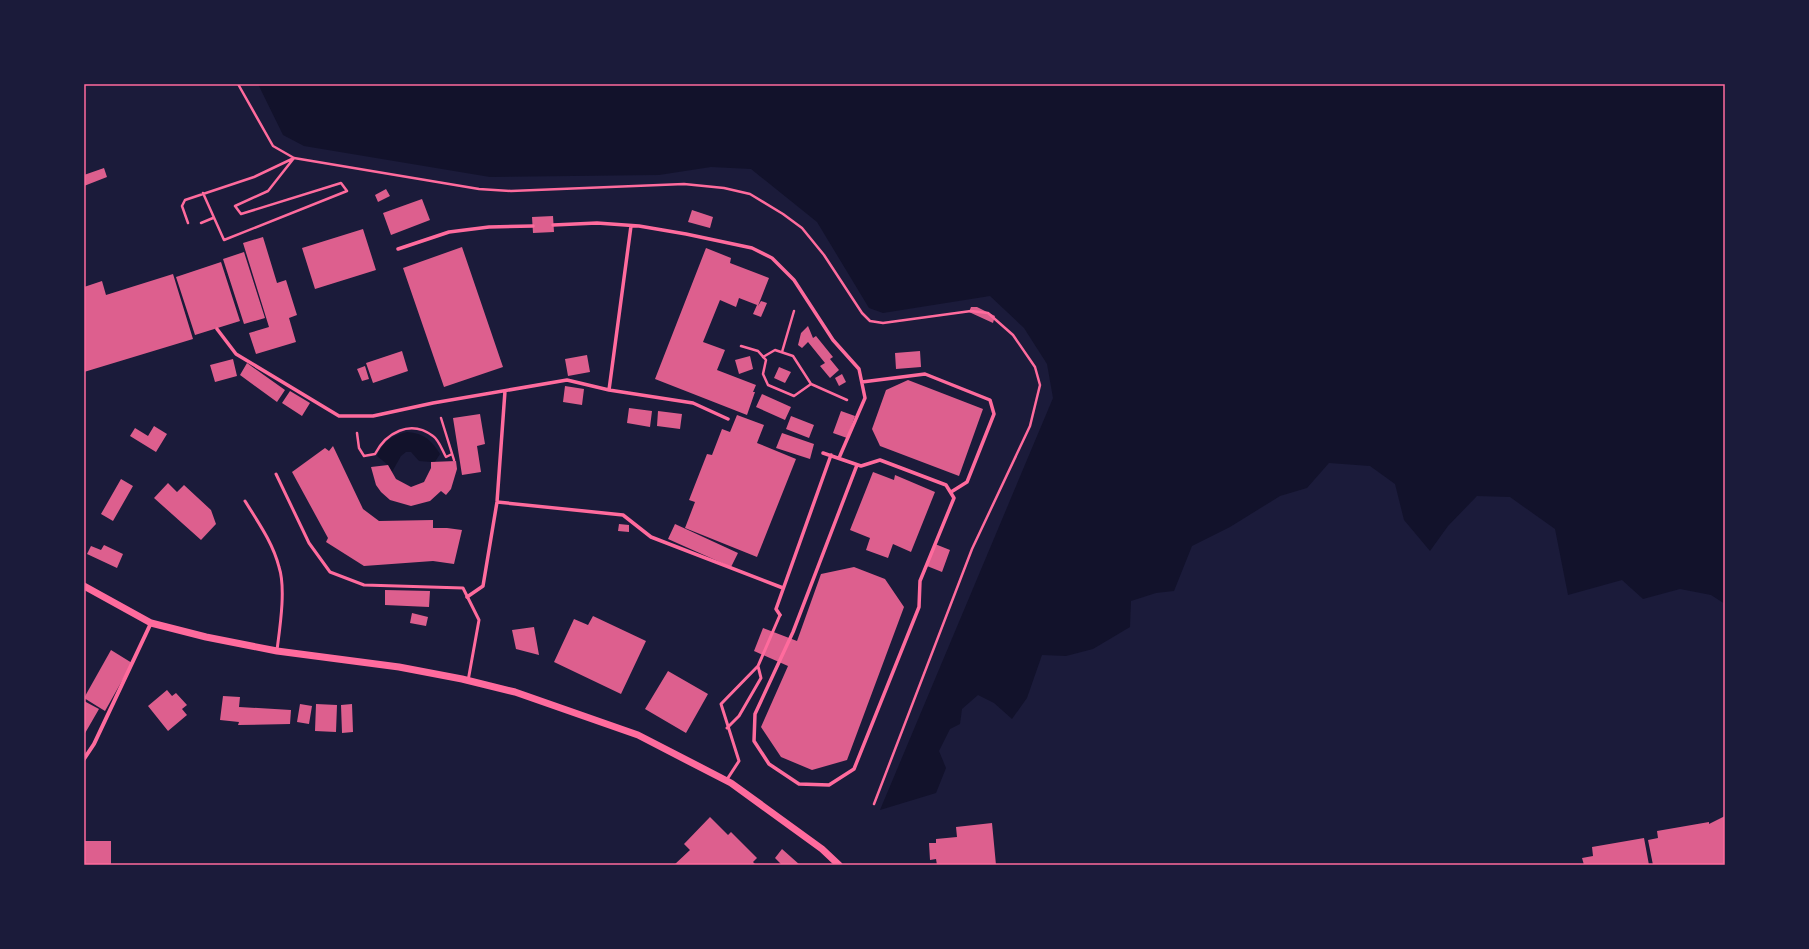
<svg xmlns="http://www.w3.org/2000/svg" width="1809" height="949" font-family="Raleway,sans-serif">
<rect width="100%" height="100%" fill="#1b1b3a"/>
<path fill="#12122b" d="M258,84H1725V604L1711,595L1680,589L1643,599L1622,580L1568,595L1555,529L1510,497L1477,496L1448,526L1430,551L1404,520L1395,484L1370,466L1329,463L1307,488L1280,496L1230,527L1192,546L1174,591L1156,593L1131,601L1130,627L1093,649L1066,656L1042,655L1027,698L1012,719L994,703L978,695L962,709L960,724L950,729L939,751L946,768L936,793L880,810L1053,398L1047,364L1024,328L990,296L883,313L869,308L817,222L751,169L711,167L659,175L490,177L304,146L283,135Z
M407,432C424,433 432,441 440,454L431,468V462L419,461L411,452H406L401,456L392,472L388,465L377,456C384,441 391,436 407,432Z"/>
<path fill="#dd5f8e" d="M104,168L107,177L84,186V175Z
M386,189L390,196L378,202L375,195Z
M422,199L430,220L391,235L383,213Z
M692,210L713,217L710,228L688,222Z
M553,216L554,232L533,233L532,217Z
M363,229L376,270L315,289L302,248Z
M263,237L277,283L286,280L297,315L289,318L296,342L256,354L249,333L269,327L243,243Z
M462,247L503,367L444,387L403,268Z
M706,248L731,258L730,263L769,278L758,306L761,301L767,303L761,317L753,314L757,305L739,298L736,307L720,300L703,342L725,350L717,370L756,385L753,392H755L747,415L655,379Z
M244,252L265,318L244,324L223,259Z
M221,262L240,321L195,335L176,277Z
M173,274L193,339L84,372V287L102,281L106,295Z
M971,307H977L995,316L993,323L969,312Z
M808,326L813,338L816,336L833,357L830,359L839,370L830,378L820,366L825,363L808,342L802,348L798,345L801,333Z
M402,351L408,371L373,383L366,363Z
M920,351L921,367L896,369L895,353Z
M587,355L590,372L568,376L565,359Z
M750,356L753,369L739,374L735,360Z
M233,359L237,376L215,382L210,365Z
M247,363L285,390L277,402L240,375Z
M365,366L369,379L362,381L357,369Z
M779,367L791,372L785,383L774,378Z
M842,374L846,382L839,386L835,378Z
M908,380L983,409L959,476L880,446L872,429L886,390Z
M565,386L584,389L582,405L563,402Z
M290,391L310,403L302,416L282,403Z
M762,394L791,407L785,420L756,407Z
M629,408L652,411L650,427L627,423Z
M658,411L682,414L680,429L657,426Z
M841,411L855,416L847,438L833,433Z
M480,414L485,444L477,446L481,472L462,475L453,418Z
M737,415L764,425L757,443L796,459L757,557L685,528L695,502L689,500L707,454L712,455L722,429L730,432Z
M791,416L814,425L809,438L786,429Z
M154,426L167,434L156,452L130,436L135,428L148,436Z
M782,433L814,444L810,459L776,448Z
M333,446L363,509L379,521L433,520V528H447L462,530L454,564L433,561L364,566L326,542L328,538L292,472L325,448L329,451Z
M456,461L457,469L451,489L446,495L441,491L430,501L411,506L390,500L381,492L376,485L371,467L388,465L396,479L411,487L424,482L431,468V462Z
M873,472L894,480L895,475L935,492L911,552L893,544L888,558L866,550L870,538L850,530Z
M121,479L133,486L113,521L101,514Z
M168,483L177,492L184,485L211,510L216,524L201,540L154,498Z
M619,524L629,525V532L618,531Z
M675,524L738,553L731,567L668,539Z
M935,544L950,550L942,572L927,566Z
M104,545L123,554L117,568L87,554L91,546L101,550Z
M854,567L885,579L904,607L847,760L812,770L781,757L761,727L788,666L754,651L763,628L797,641L821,574Z
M385,590L430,591L429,607L385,605Z
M412,613L428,617L426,626L410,623Z
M593,616L646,641L621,694L554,662L574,619L588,625Z
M534,627L539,655L516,649L512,630Z
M111,650L132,663L105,711L84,698Z
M668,671L708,694L686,733L645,709Z
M167,690L172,696L176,693L187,705L182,709L187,715L168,731L148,706Z
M223,696L240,697L239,707L291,710L290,724L238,725L239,722L220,720Z
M84,701L99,709L84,735Z
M300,704L312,706L309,724L297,722Z
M316,704L337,705L336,732L315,731Z
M352,704L353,732L342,733L341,705Z
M1725,816V863L1720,865H1653L1648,840L1658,838L1657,831L1709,822V824Z
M710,817L728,835L731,832L757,858L753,862L756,865H674L690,850L684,844Z
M992,823L996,865H937L936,859L930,860L929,843H936V839L957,837L956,827Z
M1644,838L1649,865H1584L1582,858L1593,856L1592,847Z
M84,841H111V865H84Z
M782,849L800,865H782L775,858Z"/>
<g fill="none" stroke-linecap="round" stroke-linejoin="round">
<path stroke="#ff6b9d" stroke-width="2.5" d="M238,84L273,146L294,158L479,189L511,191L684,184L724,188L750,194L783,214L802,228L824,255L862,313L870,321L883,323L971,311L988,313L1013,335L1035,367L1040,385L1030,426L972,549L874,804
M203,193L224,240L347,191L341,183L241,214L235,206L268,191L294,158
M188,223L182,206L185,200L254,177L294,158
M201,223L213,218
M741,346L758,351L766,360L763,374L768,385L794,396L811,384
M782,352L794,311
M763,357L775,350L793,356L811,384L847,400
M441,418L454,460
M357,433L359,448L364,456L375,454C386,433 410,419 433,436C439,440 442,450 446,457L452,454"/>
<path stroke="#ff6b9d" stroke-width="3" d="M276,474L309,543L330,572L364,585L463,588L479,620L468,681
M245,501C258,522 273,543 279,567C286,588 280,627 277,650
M727,728L739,716L761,678L758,666
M726,781L739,761L721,704L758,666L780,615"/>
<path stroke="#ff6b9d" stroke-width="3.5" d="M553,225L597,223L639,226L686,234L752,248L772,258L794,280L833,340L859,369L865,398L839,458
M398,249L449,232L489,227L533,226
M217,329L236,354L339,416H373L433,403L567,380L609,390L693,403L728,419
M862,382L925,374L990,400L994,414L967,482L951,492
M609,390L631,226
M823,453L861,466L880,460L946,485L954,498L920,581L919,607L854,769L829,785L799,784L769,764L754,741L755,714L793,632L857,465
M497,502L623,515L651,537L783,588
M467,597L483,586L497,502L505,391
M780,615L776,609L831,455"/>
<path stroke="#ff6b9d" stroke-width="4" d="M84,759L94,744L151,623"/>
<path stroke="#ff6b9d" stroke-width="7" d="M84,586L151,623L206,637L277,651L399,667L462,679L515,692L638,735L731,783L822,849L839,865"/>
</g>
<rect width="1809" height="949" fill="none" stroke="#1b1b3a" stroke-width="170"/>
<rect x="85" y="85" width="1639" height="779" fill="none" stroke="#ff6b9d" stroke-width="1.5"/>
</svg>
